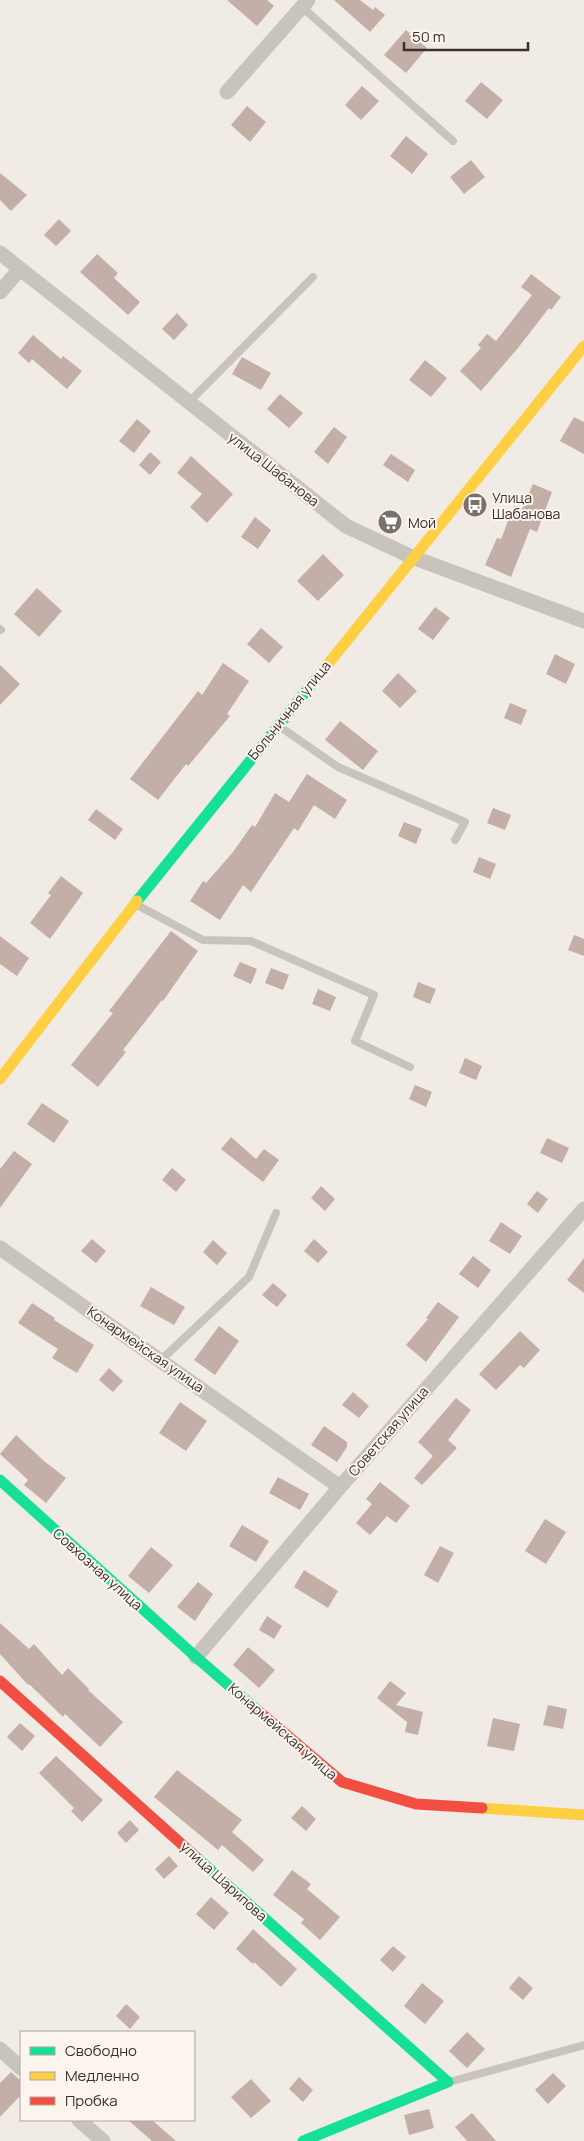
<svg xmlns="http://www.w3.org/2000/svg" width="584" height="2141" font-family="Manrope,sans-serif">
<rect width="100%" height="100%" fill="#f0ebe5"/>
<path fill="#c3afa7" d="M227,0H267L274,6L257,26Z
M334,0H360L373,10L375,7L385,15L370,32Z
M406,30L427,48L406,73L384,55Z
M481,82L503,100L487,119L465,101Z
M362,86L379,101L361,120L345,105Z
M247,106L266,122L250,142L231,125Z
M406,136L428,154L412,174L390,156Z
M471,160L485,177L464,194L450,177Z
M0,173L27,195L11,211L0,200Z
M59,219L71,231L56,246L44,235Z
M97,254L118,273L114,278L140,302L128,315L80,272Z
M531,274L561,297L551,310L549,308L518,348L481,391L460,371L481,348L478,345L487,334L496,341L532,295L521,287Z
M177,313L188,325L174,340L162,329Z
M33,335L61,359L63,356L82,371L67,389L32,359L29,363L18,353Z
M242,357L271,373L261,390L232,374Z
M425,360L447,378L431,397L409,380Z
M280,394L303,413L289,428L267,409Z
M574,417L584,422V454L560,441Z
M137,419L151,431L134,453L119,441Z
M334,427L347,437L328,464L314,452Z
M150,452L161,462L150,475L139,465Z
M391,454L415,470L408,482L383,465Z
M191,456L233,494L207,523L190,507L202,494L177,473Z
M533,484L552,492L537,532L530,529L511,577L485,565L497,538L501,539L514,506L522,509Z
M255,517L271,530L258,549L241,537Z
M323,554L344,575L318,601L297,581Z
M37,588L62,611L39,637L14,614Z
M435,607L450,618L433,640L418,629Z
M261,628L283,647L269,663L247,644Z
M555,654L575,664L566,684L546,674Z
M223,663L249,681L227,714L230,716L188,766L186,764L158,800L130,779L198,691L202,695Z
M0,665L20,684L0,705Z
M398,673L417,691L400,708L382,691Z
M510,703L527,710L521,725L504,718Z
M340,721L378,751L363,770L325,740Z
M307,774L347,800L335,819L314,805L298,831L294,828L251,892L243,885L220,920L190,901L203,881L206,883L233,852L252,825L255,827L275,793L289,802Z
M493,808L511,815L505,830L487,823Z
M96,809L123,829L115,840L88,820Z
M404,822L422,829L416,844L398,836Z
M479,857L496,864L490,879L473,872Z
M61,876L83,893L50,939L30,923L51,895L48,893Z
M171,931L198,951L163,1001L162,1000L123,1050L126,1052L98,1087L71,1065L113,1013L109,1011Z
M574,935L584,939V956L568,950Z
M0,936L29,958L17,976L0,964Z
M240,962L257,969L251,984L233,976Z
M271,968L289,975L283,990L265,983Z
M418,982L436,989L430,1004L413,997Z
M318,989L336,997L330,1011L312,1004Z
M465,1058L482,1066L476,1080L459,1073Z
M415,1085L432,1092L426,1107L409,1099Z
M42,1103L69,1121L54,1143L27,1124Z
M231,1137L256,1159L264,1149L279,1160L263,1182L221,1149Z
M547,1138L569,1148L562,1163L540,1153Z
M14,1151L32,1164L0,1208V1169Z
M172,1168L186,1180L176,1192L162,1180Z
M321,1186L335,1199L325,1211L311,1198Z
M537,1191L548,1199L538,1213L527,1204Z
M501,1222L522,1236L510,1254L489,1241Z
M92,1239L106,1251L96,1263L81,1251Z
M314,1239L328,1252L318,1263L304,1251Z
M213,1240L227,1253L217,1265L203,1252Z
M473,1256L491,1270L478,1288L459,1274Z
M584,1258V1293L567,1280Z
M273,1283L287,1295L277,1307L262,1295Z
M151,1287L185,1307L174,1325L140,1306Z
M438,1302L459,1317L426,1362L406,1345L428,1319L426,1318Z
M32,1303L55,1318L54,1320L94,1345L77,1373L52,1358L58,1349L18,1323Z
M219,1326L239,1341L215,1375L194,1360Z
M520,1331L540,1350L524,1368L520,1365L496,1390L479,1374Z
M109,1368L123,1381L113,1392L99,1380Z
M353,1392L369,1406L359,1418L342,1405Z
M456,1398L471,1410L448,1440L457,1448L422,1485L414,1478L433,1456L418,1442Z
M180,1402L207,1421L186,1451L159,1433Z
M324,1426L347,1442V1447L337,1462L311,1445Z
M16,1435L44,1461L66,1478L46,1503L24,1485L28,1480L0,1454Z
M278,1477L309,1494L300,1510L269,1493Z
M380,1482L410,1506L396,1523L387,1516L370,1535L356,1523L372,1504L366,1499Z
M545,1519L566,1532L546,1564L525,1551Z
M242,1525L269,1541L256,1562L229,1546Z
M440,1546L454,1553L438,1583L424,1575Z
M151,1547L173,1565L149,1593L128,1576Z
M304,1570L338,1591L328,1608L294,1587Z
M198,1582L213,1594L195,1621L177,1607Z
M267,1616L282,1626L274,1639L259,1630Z
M0,1623L29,1649L34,1644L62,1675L68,1668L89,1689L88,1690L123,1722L100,1747L65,1714L63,1717L29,1684L28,1685L0,1654Z
M248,1647L275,1670L259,1688L233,1665Z
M390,1681L406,1693L396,1705L423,1712L418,1735L405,1732L407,1722L377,1698Z
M548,1705L567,1709L563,1729L543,1725Z
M493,1718L520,1724L514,1751L487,1746Z
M20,1723L35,1736L22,1751L7,1737Z
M56,1756L103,1800L82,1822L71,1811L74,1808L39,1773Z
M177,1770L242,1820L232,1832L264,1860L253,1872L222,1845L218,1850L154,1797Z
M302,1806L316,1819L306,1831L291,1818Z
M130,1820L139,1830L126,1843L117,1833Z
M169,1856L178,1866L164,1879L155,1869Z
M292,1870L311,1884L307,1889L340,1917L320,1940L301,1923L304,1919L273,1895Z
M211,1897L229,1913L214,1930L196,1914Z
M253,1929L297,1969L281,1987L254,1962L253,1964L236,1949Z
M393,1946L406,1957L393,1972L380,1960Z
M519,1976L533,1988L523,2000L509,1988Z
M422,1983L444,2001L425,2024L404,2006Z
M126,2004L140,2017L130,2029L116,2016Z
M467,2032L485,2049L467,2068L449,2051Z
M11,2072L21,2081V2095L0,2117V2083Z
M553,2073L566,2086L548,2104L535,2090Z
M299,2077L313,2090L303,2102L289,2089Z
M251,2079L271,2101L251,2118L231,2097Z
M429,2109L434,2128L409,2135L404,2115Z
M472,2113L496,2141H467L455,2127Z
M128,2120H152L176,2141H152Z"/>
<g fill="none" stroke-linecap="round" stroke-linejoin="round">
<path stroke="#c9c3be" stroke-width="8" d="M302,7L453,141
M189,402L313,277
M0,629L1,630
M279,726L338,767L465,822L455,840
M137,905L203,940L251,941L374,995L355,1041L410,1067
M161,1360L249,1277L276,1213
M449,2082L584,2045"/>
<path stroke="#c9c3be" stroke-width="15" d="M227,92L308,0
M0,253L346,526L412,557L584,621
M0,292L20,269
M0,1248L340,1487
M196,1657L340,1487L584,1209
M0,2049L21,2068
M79,2120L103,2141"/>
<path stroke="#16e098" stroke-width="11" d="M137,901L320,674
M0,1480L196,1657L257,1710
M196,1857L448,2082L303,2141"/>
<path stroke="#ffcf43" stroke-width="11" d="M320,674L584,346
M0,1079L137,901
M482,1808L584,1815"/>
<path stroke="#f24e42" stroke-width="11" d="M0,1681L196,1857
M257,1710L342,1782L416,1804L482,1808"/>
</g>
<defs>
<symbol id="bus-disc" viewBox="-11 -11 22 22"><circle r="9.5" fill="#7a716c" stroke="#fbf5ee"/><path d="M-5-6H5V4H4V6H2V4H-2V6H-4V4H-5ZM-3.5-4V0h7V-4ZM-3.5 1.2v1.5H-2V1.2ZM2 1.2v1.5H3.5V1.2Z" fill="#fff"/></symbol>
<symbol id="supermarket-disc" viewBox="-11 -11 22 22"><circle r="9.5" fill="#7a716c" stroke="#fbf5ee"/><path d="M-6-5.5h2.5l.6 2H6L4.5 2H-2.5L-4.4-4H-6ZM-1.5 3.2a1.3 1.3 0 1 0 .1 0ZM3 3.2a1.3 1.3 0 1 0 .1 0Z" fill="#fff"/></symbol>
</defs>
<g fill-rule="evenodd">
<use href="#bus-disc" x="461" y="491" width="28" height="28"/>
<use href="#supermarket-disc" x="376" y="508" width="28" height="28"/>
</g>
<g text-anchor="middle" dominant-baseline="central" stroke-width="4" stroke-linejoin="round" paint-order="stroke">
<g font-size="14" fill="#3b302b" stroke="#fbf5ee">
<text transform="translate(274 469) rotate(38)">улица Шабанова</text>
<text transform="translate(289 710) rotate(-51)">Больничная улица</text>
<text transform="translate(146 1349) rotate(35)">Конармейская улица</text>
<text transform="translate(388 1431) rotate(-49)">Советская улица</text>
<text transform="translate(98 1569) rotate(42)">Совхозная улица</text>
<text transform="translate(283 1731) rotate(41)">Конармейская улица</text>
<text transform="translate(224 1881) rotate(42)">улица Шарипова</text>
</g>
<g font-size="14" fill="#3b302b" stroke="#fbf5ee" text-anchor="start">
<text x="492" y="497">Улица<tspan x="492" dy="16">Шабанова</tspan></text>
<text x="408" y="522">Мой</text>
</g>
</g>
<rect x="20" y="2031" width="175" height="90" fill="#fbf5ee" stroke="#aea6a0"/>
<rect x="30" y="2047" width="25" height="8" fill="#16e098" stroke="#aea6a0"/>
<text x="65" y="2056" font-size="15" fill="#3b302b">Свободно</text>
<rect x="30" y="2072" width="25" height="8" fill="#ffcf43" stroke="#aea6a0"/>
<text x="65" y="2081" font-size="15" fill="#3b302b">Медленно</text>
<rect x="30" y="2097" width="25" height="8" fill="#f24e42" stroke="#aea6a0"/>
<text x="65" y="2106" font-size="15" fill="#3b302b">Пробка</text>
<path d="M404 42v8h124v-8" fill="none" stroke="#3b302b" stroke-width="2.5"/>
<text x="412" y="42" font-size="15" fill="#3b302b" stroke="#fbf5ee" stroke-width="4" paint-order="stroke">50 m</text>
</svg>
